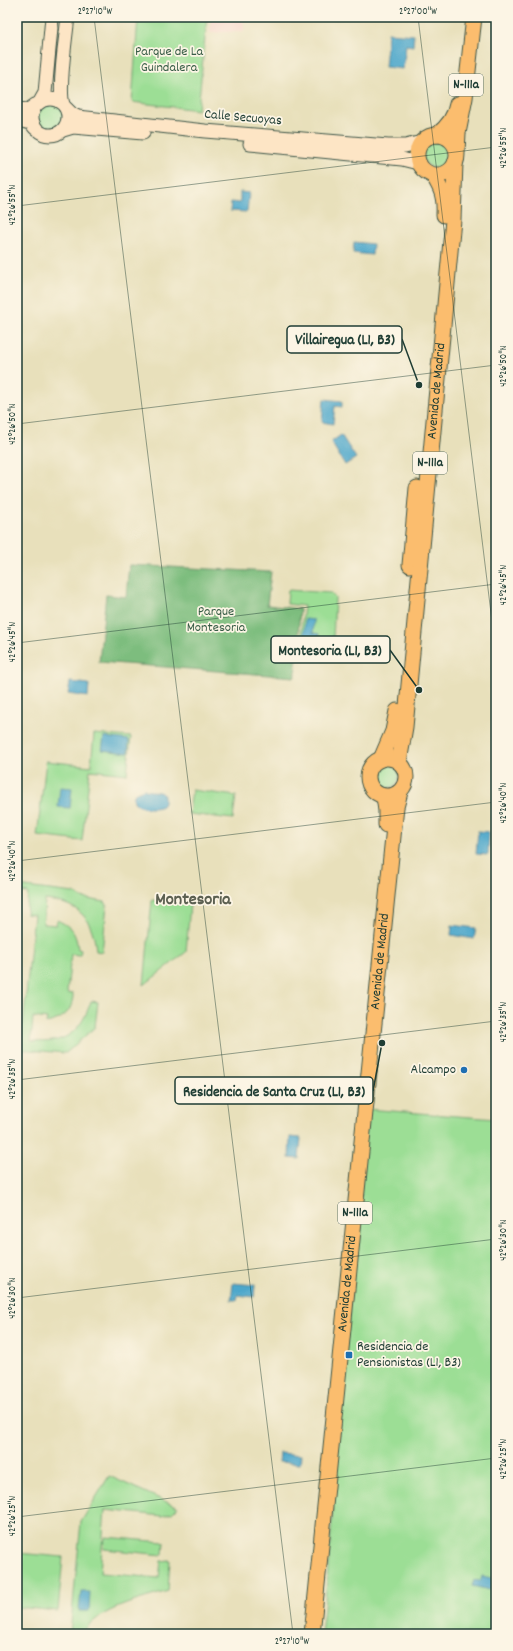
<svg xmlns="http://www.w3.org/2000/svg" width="513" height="1651" font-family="Dekko,sans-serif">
<rect width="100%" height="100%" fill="#fcf5e5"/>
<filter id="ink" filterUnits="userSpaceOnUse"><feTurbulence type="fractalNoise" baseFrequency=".025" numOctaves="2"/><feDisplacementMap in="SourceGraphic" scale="8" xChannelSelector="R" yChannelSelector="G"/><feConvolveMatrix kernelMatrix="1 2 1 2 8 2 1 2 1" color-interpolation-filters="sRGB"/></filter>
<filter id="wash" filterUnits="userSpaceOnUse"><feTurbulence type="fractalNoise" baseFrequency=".012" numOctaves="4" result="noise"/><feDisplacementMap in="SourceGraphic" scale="16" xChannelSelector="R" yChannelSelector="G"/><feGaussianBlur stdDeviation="0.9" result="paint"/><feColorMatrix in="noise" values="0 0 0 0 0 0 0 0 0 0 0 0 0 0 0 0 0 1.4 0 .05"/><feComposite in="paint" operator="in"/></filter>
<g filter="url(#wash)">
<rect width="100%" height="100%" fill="#e8e0bb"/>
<path fill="#f7d1c7" d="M211,17H243L244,31L210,33Z"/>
<path fill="#9cde95" stroke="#5e8e64" d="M138,17H207L198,110L132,102Z
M34 118a16 16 0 1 1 32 0a16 16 0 1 1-32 0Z
M423 155a13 13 0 1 1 26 0a13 13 0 1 1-26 0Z
M288,590L331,593L335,598L333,639H329L328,643L300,640L304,606L287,604Z
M94,734L131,737L127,774L90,770L82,841L37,836L46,761L91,766Z
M375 776a12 12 0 1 1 24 0a12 12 0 1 1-24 0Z
M192,790L236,796L233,819L189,814Z
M17,886L74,893L82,898L105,902L107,905L102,952L96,951C93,918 79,903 45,900L43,924L56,925L57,920C72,927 76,933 78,949L81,950L80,955L71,954L67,993L73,994C73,1012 62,1020 46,1023L47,1019L33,1017L31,1041C64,1045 81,1033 91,1001L98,1002L95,1027L66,1053L17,1049V1024L23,1025L34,915L26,914L28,893L17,892Z
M152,900L190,904L186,952L144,985Z
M366,1109L496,1119V1634H321L327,1581Z
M109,1476L178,1507L172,1513L163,1516L105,1510L100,1573L159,1578L161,1561L170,1560L168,1591C141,1600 98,1608 82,1634H70L81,1522Z
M105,1537L164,1542L163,1555L104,1549Z
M17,1553L63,1557L58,1611L17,1607Z"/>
<path fill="#7dbd7e" stroke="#4e7d59" d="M129,565L271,572L267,605L300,609L295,677L99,662L106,595L126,597Z"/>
<path fill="#4ea7cb" stroke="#367280" d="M388,33L414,35L413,46L406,45L403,69L385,67Z
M240,192L249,193L247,212L230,211L231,202L240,203Z
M354,242L373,244L372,255L353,253Z
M324,399L342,401V407L335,406L333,424L322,422Z
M341,435L356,458L345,465L331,442Z
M305,619L314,620L313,633L319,634V641L303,640Z
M70,682L89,684L88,697L68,694Z
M104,737L129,740L128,753L102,750Z
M60,787L72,788L70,808L58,807Z
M144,789C151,793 157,789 164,795V803L162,806C152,811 125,807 136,792Z
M478,831L489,832L488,855L476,854Z
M452,925L476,928L474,939L451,935Z
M290,1137L301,1138L299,1159L289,1158Z
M233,1283L255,1285L254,1297L238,1295L237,1300H231Z
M280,1453L301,1455L300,1464L279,1462Z
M482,1576L496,1579L495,1591L472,1586L474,1580L480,1581Z
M81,1592H90L89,1611H79Z"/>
</g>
<g filter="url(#ink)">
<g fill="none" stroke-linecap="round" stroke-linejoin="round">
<defs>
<path id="secondary" d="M32 117a18 18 0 1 1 36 0a18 18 0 1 1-36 0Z
M41,100L45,93L52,17
M63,104C58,89 66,35 68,17
M66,108L72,114L78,117L205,131L388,146H405L422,142
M17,109L28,110L35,105
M17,120L31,123L35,128
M63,130L73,127L143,133
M250,144L402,159L418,163"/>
<g id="primary">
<path d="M437,135C447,127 455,118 457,104"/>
<circle cx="437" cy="155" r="20"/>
<path d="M457,152L458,133L465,98L474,17"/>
<path d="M433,175C442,190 445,197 444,215"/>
<path d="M410,565L417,488"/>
<circle cx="387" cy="777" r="19"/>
<path d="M381,759L393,731L397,711"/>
<path id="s1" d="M399,762L405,727L453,220L455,163"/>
<path d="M384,796L386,811V825"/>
<path id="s2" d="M312,1634L396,807L400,792"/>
</g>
</defs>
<use href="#secondary" stroke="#3d5548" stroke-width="15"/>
<use href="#primary" stroke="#3d5548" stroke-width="17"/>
<use href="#secondary" stroke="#fde5c5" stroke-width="13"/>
<use href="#primary" stroke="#fbbd6e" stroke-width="15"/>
</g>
</g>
<path fill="none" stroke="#1f3d34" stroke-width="1" stroke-opacity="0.45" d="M94,17L293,1634M418,17L496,654M17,206L496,147M17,424L496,365M17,643L496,584M17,861L496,802M17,1080L496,1021M17,1298L496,1239M17,1517L496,1458"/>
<g fill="#1f6fb2" stroke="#fcf5e5" stroke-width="1.5">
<circle cx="464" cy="1070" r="4"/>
<rect x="345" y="1351" width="8" height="8" rx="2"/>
</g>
<g text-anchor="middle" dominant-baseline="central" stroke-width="3.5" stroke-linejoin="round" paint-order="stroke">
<g fill="#fcf5e5" stroke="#617469" stroke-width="1">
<rect x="449" y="74" width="34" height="22" rx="3"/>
<rect x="413" y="452" width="34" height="22" rx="3"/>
<rect x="338" y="1202" width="34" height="22" rx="3"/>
</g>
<g font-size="13" font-weight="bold" fill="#1f3d34">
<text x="466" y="85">N-111a</text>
<text x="430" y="463">N-111a</text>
<text x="355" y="1213">N-111a</text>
</g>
<g font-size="14" fill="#385d47" stroke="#fcf5e5">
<text x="169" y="52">Parque de La<tspan x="169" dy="16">Guindalera</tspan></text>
<text x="216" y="612">Parque<tspan x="216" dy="16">Montesoria</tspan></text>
</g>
<g font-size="14" fill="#1f3d34" stroke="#fcf5e5">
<text transform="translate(243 118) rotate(5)">Calle Secuoyas</text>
<text stroke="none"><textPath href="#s1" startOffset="373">Avenida de Madrid</textPath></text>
<text stroke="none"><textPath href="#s2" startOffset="676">Avenida de Madrid</textPath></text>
<text stroke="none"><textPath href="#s2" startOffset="352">Avenida de Madrid</textPath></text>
</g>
<g font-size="14" fill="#1f3d34" stroke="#fcf5e5" text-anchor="end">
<text x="456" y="1070">Alcampo</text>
<text x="357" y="1347" text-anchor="start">Residencia de<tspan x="357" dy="16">Pensionistas (L1, B3)</tspan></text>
</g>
<g font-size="18" font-weight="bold" fill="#5c6051" stroke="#fcf5e5">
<text x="193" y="900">Montesoria</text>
</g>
</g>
<path fill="none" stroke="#1f3d34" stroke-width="1.5" d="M419 385L402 339M419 690L390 650M382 1043L373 1091"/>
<g fill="#1f3d34" stroke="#fcf5e5" stroke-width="1.5">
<circle cx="419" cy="385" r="4"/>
<circle cx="419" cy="690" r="4"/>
<circle cx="382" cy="1043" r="4"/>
</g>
<g fill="#fcf5e5" stroke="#1f3d34" stroke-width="1.5">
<rect x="287" y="326" width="115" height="27" rx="4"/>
<rect x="271" y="636" width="119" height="27" rx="4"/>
<rect x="175" y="1077" width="198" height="27" rx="4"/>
</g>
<g font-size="15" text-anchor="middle" font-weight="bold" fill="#1f3d34">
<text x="345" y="344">Villairegua (L1, B3)</text>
<text x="330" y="655">Montesoria (L1, B3)</text>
<text x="274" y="1096">Residencia de Santa Cruz (L1, B3)</text>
</g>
<rect width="513" height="1651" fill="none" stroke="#fcf5e5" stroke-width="44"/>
<rect x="22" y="22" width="469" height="1607" fill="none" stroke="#1f3d34" stroke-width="1.5"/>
<g font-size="10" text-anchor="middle" fill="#1f3d34">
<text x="95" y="14">2°27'10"W</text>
<text x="418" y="14">2°27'00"W</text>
<text transform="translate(502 148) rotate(-90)" y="4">42°26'55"N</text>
<text transform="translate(11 205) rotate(-90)" y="4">42°26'55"N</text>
<text transform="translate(502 366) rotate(-90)" y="4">42°26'50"N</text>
<text transform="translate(11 424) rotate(-90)" y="4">42°26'50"N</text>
<text transform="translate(502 585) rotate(-90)" y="4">42°26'45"N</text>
<text transform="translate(11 642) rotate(-90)" y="4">42°26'45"N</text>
<text transform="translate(502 803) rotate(-90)" y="4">42°26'40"N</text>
<text transform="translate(11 861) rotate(-90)" y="4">42°26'40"N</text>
<text transform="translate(502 1022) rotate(-90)" y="4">42°26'35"N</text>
<text transform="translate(11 1079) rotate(-90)" y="4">42°26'35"N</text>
<text transform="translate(502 1240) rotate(-90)" y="4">42°26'30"N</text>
<text transform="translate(11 1298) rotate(-90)" y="4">42°26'30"N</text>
<text transform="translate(502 1459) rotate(-90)" y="4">42°26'25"N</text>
<text transform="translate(11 1516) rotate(-90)" y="4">42°26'25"N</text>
<text x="292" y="1644">2°27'10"W</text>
</g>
</svg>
